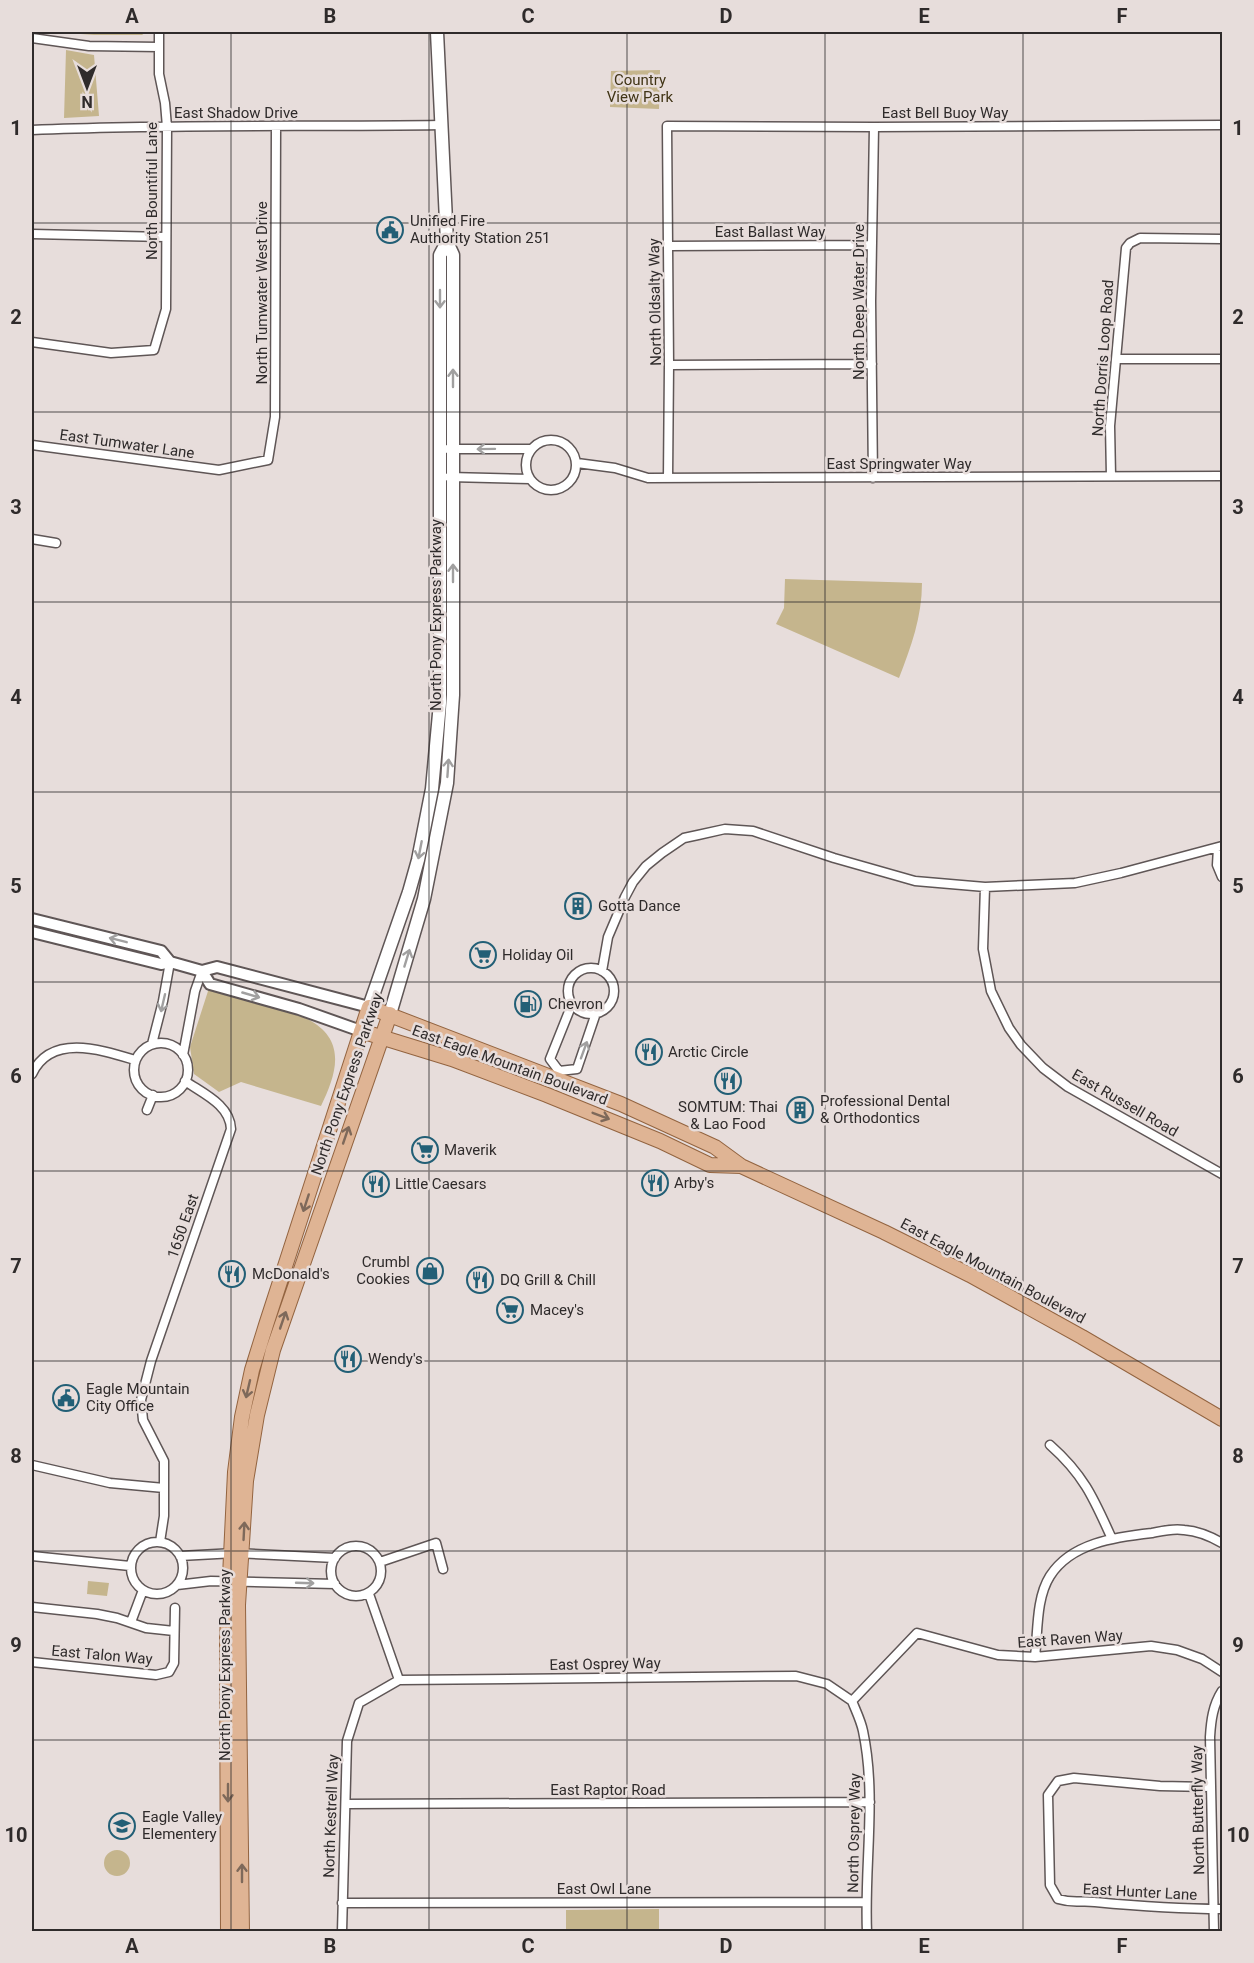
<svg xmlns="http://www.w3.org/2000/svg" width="1254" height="1963" font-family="Roboto,sans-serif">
<rect width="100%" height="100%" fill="#e7dddb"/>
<path fill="#c5b58d" d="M67,32H146L142,35H94L67,33Z
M66,50L94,55L99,116L64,118Z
M660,70L659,109L610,107L611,71Z
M785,579L922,583C922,617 911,647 899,678L776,624L784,608Z
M209,988C231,995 253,1002 276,1009C287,1013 301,1015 311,1021C347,1042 336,1075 321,1106L241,1082L219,1092L194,1074L190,1047Z
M88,1581L109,1583L107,1596L87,1594Z
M104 1863a13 13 0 1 1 26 0a13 13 0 1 1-26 0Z
M659,1909V1931H566V1910Z"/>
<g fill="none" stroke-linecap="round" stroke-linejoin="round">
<defs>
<path id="minor" d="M32,38L89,46L159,47
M32,130C168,124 304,127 441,125
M32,234L165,237
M668,246L872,245
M32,342L111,353L154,350L166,309L167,127L165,103L159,74V32
M1116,359H1222
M669,365L872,364
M526 465a25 25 0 1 1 50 0a25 25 0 1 1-50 0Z
M32,445L219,470L268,460L275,417L276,127
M448,449H531
M577,463L615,468L648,478L1222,476
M1111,476L1110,426L1126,248L1130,243L1140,238L1222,239
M449,477L530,479
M668,478L669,365L667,126L874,127L1222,125
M873,478L871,301L874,127
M32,539L56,543
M1218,848L1217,865L1222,877
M985,887L983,949L991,991L1009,1028L1021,1045L1043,1068L1068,1087L1222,1174
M568 991a23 23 0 1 1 46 0a23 23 0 1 1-46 0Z
M602,971L608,937L625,897L633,882L646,866L662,853L684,838L698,835L725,829L753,831L834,858L915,881L985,887L1075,883L1121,873L1222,846
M134 1070a27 27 0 1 1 54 0a27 27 0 1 1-54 0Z
M152,1044L163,1001L170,962
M183,1055L195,991L202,971
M559,1071L577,1069L596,1013
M559,1071L550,1059L572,1004
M32,1074C51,1033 102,1050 135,1060
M147,1110L153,1095
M1050,1445C1084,1475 1094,1499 1112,1539
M32,1465L110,1483L164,1488
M131 1568a26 26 0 1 1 52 0a26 26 0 1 1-52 0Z
M160,1542L164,1516V1461L143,1420L141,1400L151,1361L231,1129C230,1105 204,1094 185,1081
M331 1571a25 25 0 1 1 50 0a25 25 0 1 1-50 0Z
M32,1556L130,1566
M180,1556L235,1553L335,1558
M380,1562L436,1543L443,1569
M177,1585L211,1581L335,1584
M369,1594L399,1680
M32,1607L97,1614L117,1618L146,1628L174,1631
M131,1622L143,1590
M1035,1657C1038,1631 1036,1598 1050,1576C1071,1543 1115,1537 1152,1533C1162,1531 1173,1528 1184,1530C1198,1531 1210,1536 1222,1543
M32,1662L156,1675L169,1672L174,1663L175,1608
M852,1701L917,1633L998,1655L1035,1657L1151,1646L1177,1650L1202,1659L1222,1672
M852,1701C856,1711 861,1721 863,1731C877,1797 864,1865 867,1932
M1210,1787L1160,1786L1074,1778L1058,1781L1048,1795L1050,1885L1058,1899C1075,1904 1079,1900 1095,1902C1137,1906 1180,1909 1222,1909
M346,1804L870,1802
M342,1903L866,1902
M342,1932L347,1741L359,1703L399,1680L796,1676L827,1684L852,1701
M1214,1932L1210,1737C1211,1720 1213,1705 1222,1691"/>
<path id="tertiary" d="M32,919L161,951L170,962
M32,932L161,964L170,962L202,971L217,967L369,1007
M202,971L210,984L299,1009L361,1031"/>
<path id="secondary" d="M369,1007L409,892L418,860L432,789L440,703V255L447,242
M390,1014L424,899L447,783L453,695V255L447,242L437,32"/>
<path id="primary" d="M361,1031L452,1059L547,1095L660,1141L710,1165L741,1166
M228,1932L227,1639L235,1472L242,1417L252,1370L266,1325L369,1007L621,1104L715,1147L741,1166L884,1232L970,1275L1082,1337L1222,1419
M242,1932L238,1605L246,1481L257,1415L273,1350L390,1014"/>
</defs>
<use href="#minor" stroke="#5f5656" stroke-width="11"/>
<use href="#tertiary" stroke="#5f5656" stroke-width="14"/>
<use href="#secondary" stroke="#5f5656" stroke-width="15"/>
<use href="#primary" stroke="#936440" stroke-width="16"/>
<use href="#minor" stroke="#fff" stroke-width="8"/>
<use href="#tertiary" stroke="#fff" stroke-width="10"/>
<use href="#secondary" stroke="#fff" stroke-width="12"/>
<use href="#primary" stroke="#dfb494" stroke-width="14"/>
</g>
<defs><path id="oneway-shaft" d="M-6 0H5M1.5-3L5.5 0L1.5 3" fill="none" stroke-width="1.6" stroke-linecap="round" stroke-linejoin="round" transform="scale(1.5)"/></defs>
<g stroke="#a1a0a0">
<use href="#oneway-shaft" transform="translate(440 299) rotate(90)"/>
<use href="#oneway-shaft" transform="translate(453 378) rotate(-90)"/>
<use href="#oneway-shaft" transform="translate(486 449) rotate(179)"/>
<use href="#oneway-shaft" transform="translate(453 573) rotate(-90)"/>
<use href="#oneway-shaft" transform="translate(448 768) rotate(-86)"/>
<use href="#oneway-shaft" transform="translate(420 850) rotate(101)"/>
<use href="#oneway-shaft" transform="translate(118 940) rotate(-166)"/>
<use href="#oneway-shaft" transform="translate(407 958) rotate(-73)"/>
<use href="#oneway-shaft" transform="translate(251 995) rotate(16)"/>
<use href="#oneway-shaft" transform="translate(163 1003) rotate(103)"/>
<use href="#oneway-shaft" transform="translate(584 1050) rotate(-70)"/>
<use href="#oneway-shaft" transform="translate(305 1583) rotate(2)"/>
</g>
<g stroke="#7e695a">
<use href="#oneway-shaft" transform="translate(601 1116) rotate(21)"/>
<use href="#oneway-shaft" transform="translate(346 1135) rotate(-71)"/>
<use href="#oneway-shaft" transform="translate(306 1203) rotate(108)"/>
<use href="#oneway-shaft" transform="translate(283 1320) rotate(-71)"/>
<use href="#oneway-shaft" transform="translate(248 1389) rotate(103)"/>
<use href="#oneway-shaft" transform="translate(244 1531) rotate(-87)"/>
<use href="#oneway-shaft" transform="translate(228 1793) rotate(90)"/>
<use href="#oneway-shaft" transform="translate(242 1873) rotate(-90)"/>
</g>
<path fill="none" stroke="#2f2b2b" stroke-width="1.5" stroke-opacity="0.55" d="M231,32V1932M429,32V1932M627,32V1932M825,32V1932M1023,32V1932M32,223H1222M32,412H1222M32,602H1222M32,792H1222M32,982H1222M32,1171H1222M32,1361H1222M32,1551H1222M32,1740H1222"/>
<defs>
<symbol id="civic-ring" viewBox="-11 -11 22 22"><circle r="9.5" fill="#e7dddb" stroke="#225f76" stroke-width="1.5"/><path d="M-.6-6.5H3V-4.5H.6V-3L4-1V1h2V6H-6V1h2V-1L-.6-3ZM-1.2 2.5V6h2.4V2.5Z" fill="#225f76"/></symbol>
<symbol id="building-ring" viewBox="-11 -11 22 22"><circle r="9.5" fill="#e7dddb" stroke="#225f76" stroke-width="1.5"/><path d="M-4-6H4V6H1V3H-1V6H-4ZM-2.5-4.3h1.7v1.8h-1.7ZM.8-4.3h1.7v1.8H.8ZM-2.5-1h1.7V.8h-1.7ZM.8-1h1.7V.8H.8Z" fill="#225f76"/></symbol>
<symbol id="supermarket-ring" viewBox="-11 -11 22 22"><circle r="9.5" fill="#e7dddb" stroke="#225f76" stroke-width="1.5"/><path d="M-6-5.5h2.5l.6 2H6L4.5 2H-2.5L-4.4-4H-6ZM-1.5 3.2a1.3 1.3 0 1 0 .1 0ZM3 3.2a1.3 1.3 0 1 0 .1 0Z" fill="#225f76"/></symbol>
<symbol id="fuel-ring" viewBox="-11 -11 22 22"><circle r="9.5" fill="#e7dddb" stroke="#225f76" stroke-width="1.5"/><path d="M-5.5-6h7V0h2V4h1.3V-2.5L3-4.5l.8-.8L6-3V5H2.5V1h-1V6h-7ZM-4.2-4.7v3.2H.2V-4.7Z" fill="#225f76"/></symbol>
<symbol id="restaurant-ring" viewBox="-11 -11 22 22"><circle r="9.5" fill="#e7dddb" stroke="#225f76" stroke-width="1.5"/><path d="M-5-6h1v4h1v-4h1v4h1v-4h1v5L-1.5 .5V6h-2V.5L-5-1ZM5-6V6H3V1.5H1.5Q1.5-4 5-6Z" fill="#225f76"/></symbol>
<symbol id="shop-ring" viewBox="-11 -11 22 22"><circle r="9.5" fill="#e7dddb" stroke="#225f76" stroke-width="1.5"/><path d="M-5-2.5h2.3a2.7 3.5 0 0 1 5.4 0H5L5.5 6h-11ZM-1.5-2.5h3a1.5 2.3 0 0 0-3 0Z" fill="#225f76"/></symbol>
<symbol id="school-ring" viewBox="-11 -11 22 22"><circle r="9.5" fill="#e7dddb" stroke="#225f76" stroke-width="1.5"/><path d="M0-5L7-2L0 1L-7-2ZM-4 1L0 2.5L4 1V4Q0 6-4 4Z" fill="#225f76"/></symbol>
</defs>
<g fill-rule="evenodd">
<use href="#civic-ring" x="375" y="215" width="30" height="30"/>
<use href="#building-ring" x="563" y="891" width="30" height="30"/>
<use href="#supermarket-ring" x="468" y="940" width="30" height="30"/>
<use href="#fuel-ring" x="513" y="989" width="30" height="30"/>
<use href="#restaurant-ring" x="634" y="1037" width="30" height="30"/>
<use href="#restaurant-ring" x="713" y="1066" width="30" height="30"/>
<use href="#building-ring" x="785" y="1095" width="30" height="30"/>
<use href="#supermarket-ring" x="410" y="1135" width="30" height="30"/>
<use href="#restaurant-ring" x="640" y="1168" width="30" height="30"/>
<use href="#restaurant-ring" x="361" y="1169" width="30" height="30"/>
<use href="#shop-ring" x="415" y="1256" width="30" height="30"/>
<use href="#restaurant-ring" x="217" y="1259" width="30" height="30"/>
<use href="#restaurant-ring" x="465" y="1265" width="30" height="30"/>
<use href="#supermarket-ring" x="495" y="1295" width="30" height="30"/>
<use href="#restaurant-ring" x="333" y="1344" width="30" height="30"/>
<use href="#civic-ring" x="51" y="1383" width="30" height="30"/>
<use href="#school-ring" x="107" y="1811" width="30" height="30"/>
</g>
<g text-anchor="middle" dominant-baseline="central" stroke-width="5" stroke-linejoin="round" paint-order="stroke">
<g font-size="15" fill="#403415" stroke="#e7dddb">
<text x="640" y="80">Country<tspan x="640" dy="17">View Park</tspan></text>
</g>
<g font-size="15" fill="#2f2b2b" stroke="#e7dddb">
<text x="236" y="113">East Shadow Drive</text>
<text x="945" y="113">East Bell Buoy Way</text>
<text transform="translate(152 191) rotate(-90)">North Bountiful Lane</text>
<text x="770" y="232">East Ballast Way</text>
<text transform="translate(262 293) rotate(-90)">North Tumwater West Drive</text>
<text transform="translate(655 302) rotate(-91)">North Oldsalty Way</text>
<text transform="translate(859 302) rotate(-90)">North Deep Water Drive</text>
<text transform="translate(1103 358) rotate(-86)">North Dorris Loop Road</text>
<text transform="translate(127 444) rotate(8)">East Tumwater Lane</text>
<text x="899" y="464">East Springwater Way</text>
<text transform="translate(436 615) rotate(-90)">North Pony Express Parkway</text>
<text transform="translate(510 1065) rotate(20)">East Eagle Mountain Boulevard</text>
<text transform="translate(347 1084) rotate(-71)">North Pony Express Parkway</text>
<text transform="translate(1125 1103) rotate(30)">East Russell Road</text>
<text transform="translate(183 1226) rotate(-71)">1650 East</text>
<text transform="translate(993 1271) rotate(28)">East Eagle Mountain Boulevard</text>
<text transform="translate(1070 1639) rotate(-4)">East Raven Way</text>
<text transform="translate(102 1655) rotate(5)">East Talon Way</text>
<text transform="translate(605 1664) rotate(-1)">East Osprey Way</text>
<text transform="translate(225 1665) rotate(-90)">North Pony Express Parkway</text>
<text x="608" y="1790">East Raptor Road</text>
<text transform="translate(1198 1810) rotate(-91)">North Butterfly Way</text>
<text transform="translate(331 1816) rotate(-88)">North Kestrell Way</text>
<text transform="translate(854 1833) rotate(-89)">North Osprey Way</text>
<text x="604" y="1889">East Owl Lane</text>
<text transform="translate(1140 1892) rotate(3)">East Hunter Lane</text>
</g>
<g font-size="15" fill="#2f2b2b" stroke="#e7dddb" text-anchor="start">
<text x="410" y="221">Unified Fire<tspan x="410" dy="17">Authority Station 251</tspan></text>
<text x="598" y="906">Gotta Dance</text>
<text x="502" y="955">Holiday Oil</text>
<text x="548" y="1004">Chevron</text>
<text x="668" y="1052">Arctic Circle</text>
<text x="820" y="1101">Professional Dental<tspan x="820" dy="17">&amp; Orthodontics</tspan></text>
<text x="728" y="1107" text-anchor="middle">SOMTUM: Thai<tspan x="728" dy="17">&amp; Lao Food</tspan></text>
<text x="444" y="1150">Maverik</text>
<text x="674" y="1183">Arby's</text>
<text x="395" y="1184">Little Caesars</text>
<text x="410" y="1262" text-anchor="end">Crumbl<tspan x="410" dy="17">Cookies</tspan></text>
<text x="252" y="1274">McDonald's</text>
<text x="500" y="1280">DQ Grill &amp; Chill</text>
<text x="530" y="1310">Macey's</text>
<text x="368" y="1359">Wendy's</text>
<text x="86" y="1389">Eagle Mountain<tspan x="86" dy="17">City Office</tspan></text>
<text x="142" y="1817">Eagle Valley<tspan x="142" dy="17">Elementery</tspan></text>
</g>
</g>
<rect width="1254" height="1963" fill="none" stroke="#e7dddb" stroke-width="66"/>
<g transform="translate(87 87) rotate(180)" stroke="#e7dddb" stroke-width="4.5" paint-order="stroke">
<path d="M0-4.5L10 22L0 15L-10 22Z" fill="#2f2b2b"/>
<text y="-9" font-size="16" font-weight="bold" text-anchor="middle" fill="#2f2b2b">N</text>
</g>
<rect x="33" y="33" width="1188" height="1897" fill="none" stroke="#2f2b2b" stroke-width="2"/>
<g font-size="20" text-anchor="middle" font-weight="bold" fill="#2f2b2b">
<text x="132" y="23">A</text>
<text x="330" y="23">B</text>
<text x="528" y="23">C</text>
<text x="726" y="23">D</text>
<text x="924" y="23">E</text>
<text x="1122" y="23">F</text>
<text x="16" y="135">1</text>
<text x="1238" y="135">1</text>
<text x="16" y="324">2</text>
<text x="1238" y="324">2</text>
<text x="16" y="514">3</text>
<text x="1238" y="514">3</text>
<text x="16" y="704">4</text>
<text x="1238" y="704">4</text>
<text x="16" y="893">5</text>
<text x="1238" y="893">5</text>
<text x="16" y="1083">6</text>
<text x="1238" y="1083">6</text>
<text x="16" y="1273">7</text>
<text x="1238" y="1273">7</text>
<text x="16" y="1463">8</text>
<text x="1238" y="1463">8</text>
<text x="16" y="1652">9</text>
<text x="1238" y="1652">9</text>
<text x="16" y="1842">10</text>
<text x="1238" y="1842">10</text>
<text x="132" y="1953">A</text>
<text x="330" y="1953">B</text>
<text x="528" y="1953">C</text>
<text x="726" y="1953">D</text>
<text x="924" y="1953">E</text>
<text x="1122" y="1953">F</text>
</g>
</svg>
